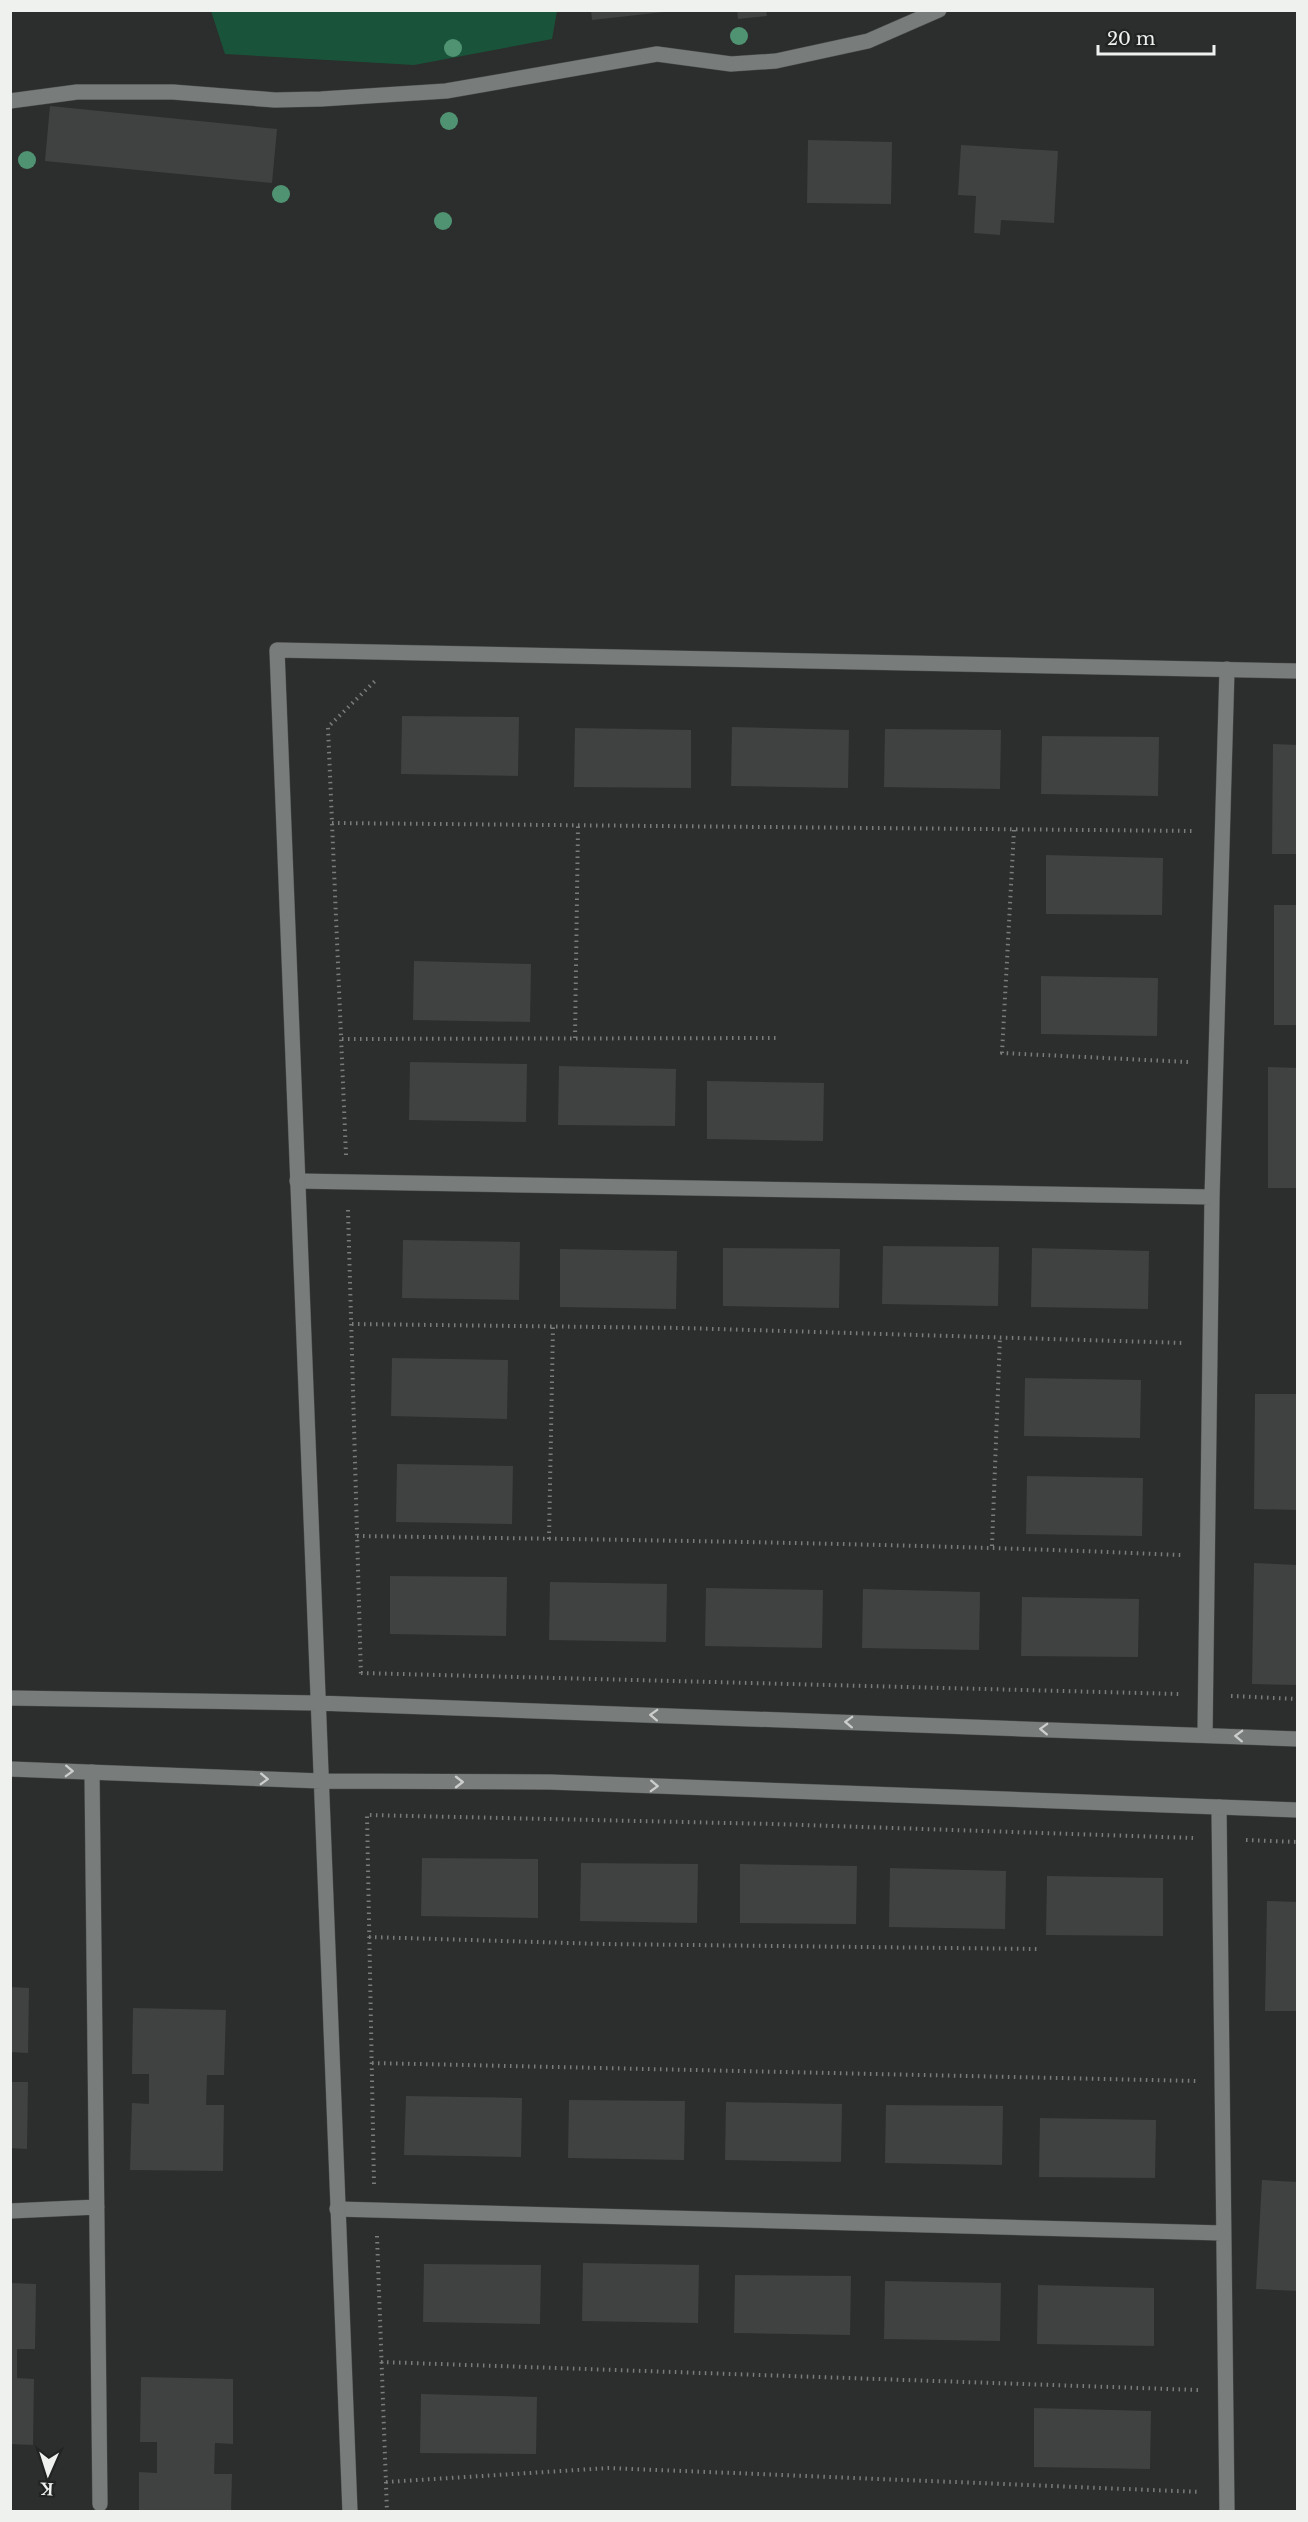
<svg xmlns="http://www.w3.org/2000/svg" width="1308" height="2522" font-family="'Libre Baskerville',serif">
<rect width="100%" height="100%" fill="#2b2e2c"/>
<path fill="#19543a" d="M211,11V10L557,11L552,39L414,65L225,54Z"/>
<path fill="#3f4240" d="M591,10H664V12L592,20Z
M737,10H766L767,16L738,19Z
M50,106L277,129L272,183L45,161Z
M808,140L892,142L891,204L807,203Z
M961,145L1058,151L1054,223L1001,220L1000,235L974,233L976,196L958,195Z
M402,716L519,717L518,776L401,774Z
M732,727L849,730L848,788L731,786Z
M575,728L691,730V788L574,787Z
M885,729L1001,730L1000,789L884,787Z
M1042,736L1159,737L1158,796L1041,794Z
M1273,744L1298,745V854H1272Z
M1046,855L1163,858L1162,915L1046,914Z
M1274,905H1298V1025H1274Z
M414,961L531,964L530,1022L413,1020Z
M1041,976L1158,978L1157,1036L1041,1034Z
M410,1062L527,1064L526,1122L409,1120Z
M559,1066L676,1069L675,1126L558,1125Z
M1268,1067L1298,1068V1188H1268Z
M707,1081L824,1083L823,1141L707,1139Z
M403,1240L520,1242L519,1300L402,1298Z
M883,1246L999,1247L998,1306L882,1304Z
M723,1248L840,1249L839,1308L723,1306Z
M1032,1248L1149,1251L1148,1309L1031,1307Z
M560,1249L677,1251L676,1309L560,1307Z
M392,1358L508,1360L507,1419L391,1416Z
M1025,1378L1141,1380L1140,1438L1024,1436Z
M1255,1394H1298V1510L1254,1509Z
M397,1464L513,1466L512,1524L396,1522Z
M1027,1476L1143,1478L1142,1536L1026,1534Z
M1254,1563L1298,1565V1685L1252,1684Z
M390,1576L507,1577L506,1636L390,1634Z
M550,1582L667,1584L666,1642L549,1640Z
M706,1588L823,1590L822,1648L705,1646Z
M863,1589L980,1592L979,1650L862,1648Z
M1022,1597L1139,1599L1138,1657L1021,1656Z
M422,1858L538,1859V1918L421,1916Z
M581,1863L698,1864L697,1923L580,1921Z
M740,1864L857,1866L856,1924L740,1923Z
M890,1868L1006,1871L1005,1929L889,1927Z
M1047,1876L1163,1878V1936L1046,1935Z
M1267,1901L1298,1902V2011H1265Z
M10,1987L29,1988L28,2053L10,2052Z
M133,2008L226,2010L224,2075H207L206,2105H224L223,2171L130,2170L132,2103L149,2104V2074H132Z
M10,2082H28L27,2149L10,2148Z
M406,2096L522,2098L521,2157L404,2155Z
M569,2100L685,2101L684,2160L568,2158Z
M726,2102L842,2104L841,2162L725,2160Z
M886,2105L1003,2106L1002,2165L885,2163Z
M1040,2118L1156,2120L1155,2178L1039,2177Z
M1262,2180L1298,2182V2291L1256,2289Z
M583,2263L699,2265L698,2323L582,2321Z
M424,2264L541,2265L540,2324L423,2322Z
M735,2275L851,2276L850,2335L734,2333Z
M885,2281L1001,2283L1000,2341L884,2339Z
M10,2283L36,2284L35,2349H17V2378L34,2379L33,2445L10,2444Z
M1038,2285L1154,2288V2346L1037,2344Z
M141,2377L233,2379V2444L215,2443L214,2474H232L231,2512H139V2472L157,2473V2442H140Z
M421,2394L537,2397L536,2454L420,2453Z
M1034,2408L1151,2411L1150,2469L1034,2467Z"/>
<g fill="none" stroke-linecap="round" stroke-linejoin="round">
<defs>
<path id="service" d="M10,101L77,92H173L275,100L321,99L446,91L657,54L731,64L776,61L868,41L939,10"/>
<path id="minor" d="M297,1181L1212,1197
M1205,1735L1212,1197L1227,669
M92,1772L100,2504
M1219,1807L1227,2512
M337,2209L1222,2233
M10,2211L97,2207"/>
<path id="tertiary" d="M10,1698L317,1703L1298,1739
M10,1769L321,1781L550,1782L1298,1810
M350,2512L277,650L1298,671"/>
</defs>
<use href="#service" stroke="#484b49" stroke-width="16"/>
<use href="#minor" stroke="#484b49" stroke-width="16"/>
<use href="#tertiary" stroke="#484b49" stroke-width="16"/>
<path stroke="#797c7a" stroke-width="4" stroke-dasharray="1.5 4.5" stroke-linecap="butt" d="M332,823L1196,831
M1014,830L1002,1053L1188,1062
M575,1038L578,826
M342,1039L779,1038
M346,1155L328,727L375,681
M348,1210L361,1676
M352,1324L682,1328L1185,1343
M357,1536C632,1540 906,1543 1181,1555
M549,1539L553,1327
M992,1546L1000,1337
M361,1673L1179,1694
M1231,1696L1298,1699
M1246,1840L1298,1842
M369,1937L603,1944L1037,1949
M372,2063L1196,2081
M374,2184L367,1815L774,1824L1193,1838
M377,2236L387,2512
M381,2362L1198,2390
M386,2482L609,2468L1200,2492"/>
<use href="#service" stroke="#787c7a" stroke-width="15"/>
<use href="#minor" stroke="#787c7a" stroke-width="15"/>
<use href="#tertiary" stroke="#787c7a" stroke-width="15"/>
</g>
<g fill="#509373">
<circle cx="739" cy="36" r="9"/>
<circle cx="453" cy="48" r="9"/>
<circle cx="449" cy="121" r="9"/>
<circle cx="27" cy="160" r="9"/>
<circle cx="281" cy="194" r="9"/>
<circle cx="443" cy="221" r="9"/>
</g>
<defs><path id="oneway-chevron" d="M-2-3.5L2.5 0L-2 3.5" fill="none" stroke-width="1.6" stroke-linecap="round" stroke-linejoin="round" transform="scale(1.5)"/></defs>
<g stroke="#cbcecc">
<use href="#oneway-chevron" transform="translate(654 1715) rotate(-178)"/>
<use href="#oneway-chevron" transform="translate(849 1722) rotate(-178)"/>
<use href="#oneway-chevron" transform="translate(1044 1729) rotate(-178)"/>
<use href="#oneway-chevron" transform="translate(1239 1736) rotate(-178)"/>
<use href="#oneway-chevron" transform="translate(69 1771) rotate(2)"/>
<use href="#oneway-chevron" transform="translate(264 1779) rotate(2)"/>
<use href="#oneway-chevron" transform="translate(459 1782)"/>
<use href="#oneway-chevron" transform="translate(654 1786) rotate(2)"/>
</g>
<rect width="1308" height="2522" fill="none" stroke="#eff1ef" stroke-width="24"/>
<g transform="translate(48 2474) rotate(183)" stroke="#212422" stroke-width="4.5" paint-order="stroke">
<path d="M0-4.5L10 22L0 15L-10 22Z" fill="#eff1ef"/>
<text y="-9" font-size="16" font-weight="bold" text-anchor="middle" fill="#eff1ef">K</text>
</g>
<path d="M1098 45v9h116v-9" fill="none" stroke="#eff1ef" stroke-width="3"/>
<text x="1107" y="45" font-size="18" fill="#eff1ef" stroke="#212422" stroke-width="4.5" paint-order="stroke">20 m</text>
</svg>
